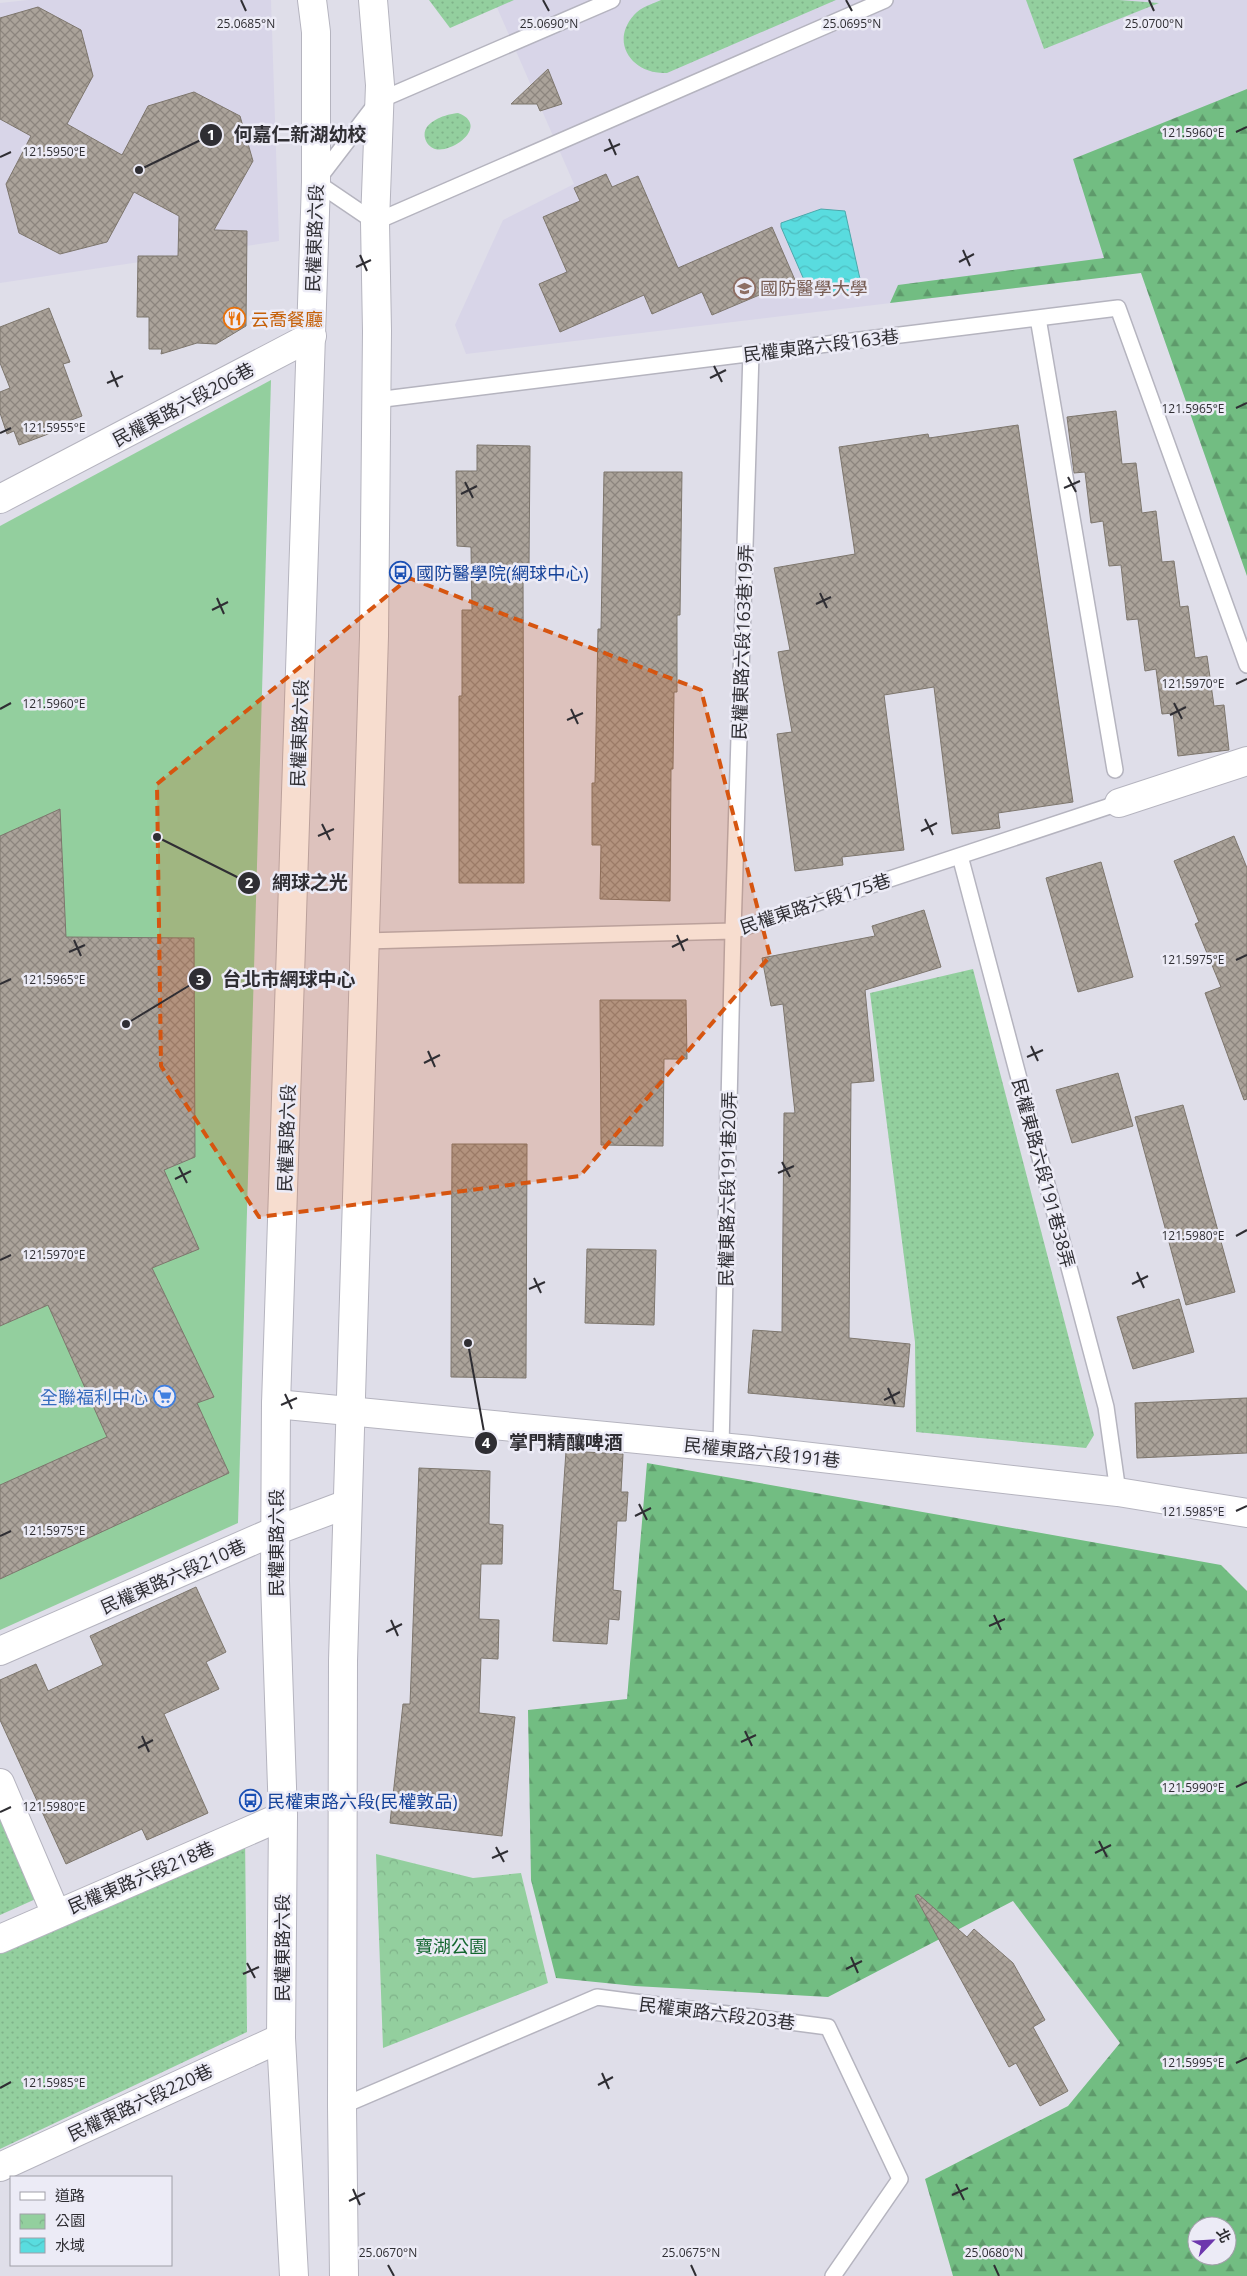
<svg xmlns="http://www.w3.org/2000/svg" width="1247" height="2276" font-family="'Open Sans','Noto Sans TC',sans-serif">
<defs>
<pattern id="grass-dots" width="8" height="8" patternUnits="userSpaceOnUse" patternTransform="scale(1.25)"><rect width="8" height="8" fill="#93cf9e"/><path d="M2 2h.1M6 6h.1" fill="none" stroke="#7fb289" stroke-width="1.8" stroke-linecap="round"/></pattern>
<pattern id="forest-firs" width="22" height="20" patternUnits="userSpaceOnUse" patternTransform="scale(1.25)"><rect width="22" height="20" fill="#72bd82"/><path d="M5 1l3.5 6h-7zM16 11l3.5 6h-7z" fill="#5e9a6b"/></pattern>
<pattern id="park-crowns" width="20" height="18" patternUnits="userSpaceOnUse" patternTransform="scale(1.25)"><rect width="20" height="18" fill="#93cf9e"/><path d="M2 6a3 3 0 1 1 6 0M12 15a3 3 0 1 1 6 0" fill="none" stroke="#7fb289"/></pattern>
<pattern id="water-waves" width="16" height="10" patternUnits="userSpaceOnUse" patternTransform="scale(1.25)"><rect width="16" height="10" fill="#59dcdf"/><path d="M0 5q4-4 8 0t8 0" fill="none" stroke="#4ebdc0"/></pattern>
<pattern id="building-cross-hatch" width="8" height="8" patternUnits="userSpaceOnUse" patternTransform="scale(1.25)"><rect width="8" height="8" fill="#aba39a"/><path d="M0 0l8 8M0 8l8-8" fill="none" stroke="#8c857e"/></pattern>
</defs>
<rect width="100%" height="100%" fill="#dfdee9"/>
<path fill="#d8d5e8" d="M28,0H271L279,241L0,283V3Z
M466,0H1247V576L1141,273L466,354L455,325L503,220L574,184L495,3Z"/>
<path fill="url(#grass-dots)" d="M429,0H514L450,28Z
M661,0H836L667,73C633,75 609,43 634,15C641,7 652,4 661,0Z
M1026,0H1119L1159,3L1044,49Z
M458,113C490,125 453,154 435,149C430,147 426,143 425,138C421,122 446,114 458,113Z
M973,969L1094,1435L1086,1448L916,1432L915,1342L870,993Z
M0,1810L38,1898L0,1915Z
M245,1832L247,2032L0,2149V1943Z"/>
<path fill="url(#forest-firs)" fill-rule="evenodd" d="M1247,89V576L1141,273L890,303L898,285L1104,258L1073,159Z
M647,1463L1221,1565L1247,1591V2276H953L925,2179L1068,2106L1120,2043L1013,1901L828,1997L635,1986L556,1978L531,1880L528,1710L627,1699ZM1197,2226H1227V2256H1197Z"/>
<path fill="url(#park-crowns)" d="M376,1854L473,1878L521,1873L548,1983L383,2048Z"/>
<path fill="#93cf9e" d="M271,380L238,1523L0,1630V526Z"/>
<path fill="url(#water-waves)" stroke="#4ca8ab" d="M821,209L845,211L860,279L846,293L813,294L808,289L781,227V223Z"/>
<path fill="url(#building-cross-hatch)" stroke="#7d766d" d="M38,7L81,30L93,76L67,124L122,155L148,106L194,92L240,116L253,161L214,230L247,231L246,326L216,344L197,343L161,354L162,349H149V317H137L138,256H178L179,216L134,192L107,242L60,254L19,233L6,184L31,136L0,119V18Z
M548,69L562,104L540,111L537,104H511Z
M606,174L612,187L638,176L678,268L772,227L795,280L712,315L702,292L652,314L644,295L560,332L539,284L567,272L543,217L580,201L574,188Z
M49,308L70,362L63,364L82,416L61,424L64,428L19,445L14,431L7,434L0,413V392L10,388L0,363V327Z
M1116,411L1122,464L1136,463L1142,513L1156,511L1162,562L1174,561L1180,607L1188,606L1195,658L1207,656L1214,706L1224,705L1229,750L1178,756L1173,713L1162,714L1156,669L1145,671L1138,619L1127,620L1121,565L1109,566L1103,521L1091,523L1085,472L1074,473L1067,417Z
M1018,425L1073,802L998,813L1000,828L952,834L934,687L884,695L904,850L842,857L843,865L795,871L777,734L792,732L778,652L790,650L774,568L855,554L839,447L928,434L929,438Z
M477,445L530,446L529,569L523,568L524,883H459V696H462V610H472L471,547L457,546L456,471H477Z
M604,472H682L680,615H677V692H674L673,769H671L670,901L600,899L601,845H592V783H595L598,629H601Z
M60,809L66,937L194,938L195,1157L164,1170L199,1249L152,1268L214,1397L197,1403L229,1473L0,1579V1485L107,1437L48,1305L0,1326V836Z
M1234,836L1247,868V1099L1244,1100L1205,993L1221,987L1195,924L1199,922L1174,861Z
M1101,862L1133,977L1078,992L1046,878Z
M924,910L941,967L865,990L874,1081L851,1083L849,1338L910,1344L904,1407L748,1393L753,1330L782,1332L784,1113H795L783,1004L771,1006L762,958L875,936L872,926Z
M600,1000H686L687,1059H664L663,1146L601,1145Z
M1118,1073L1133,1126L1072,1143L1056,1090Z
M1183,1105L1235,1292L1186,1305L1135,1117Z
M452,1144H527L526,1378L451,1377Z
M587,1249L656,1250L654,1325L585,1323Z
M1179,1299L1194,1352L1133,1369L1117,1317Z
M1247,1398V1453L1137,1458L1135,1403Z
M566,1451L623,1454L621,1492H628L626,1521H617L613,1590L621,1591L619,1620L609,1619L607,1644L553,1641Z
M419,1468L490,1471L489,1524L503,1525L502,1564H481L479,1619L499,1620L498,1659L481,1658L479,1713L515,1717L502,1836L390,1823L403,1704H410Z
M196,1587L226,1652L206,1662L219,1689L164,1714L208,1813L147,1840L142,1829L66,1864L0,1720V1680L36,1664L48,1691L103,1665L90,1636Z
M918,1894L967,1937L974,1929L1013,1963L1045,2020L1033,2027L1068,2091L1040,2106L1016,2063L1009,2067L915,1896Z"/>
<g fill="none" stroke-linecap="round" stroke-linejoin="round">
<defs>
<path id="lane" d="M612,0L378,101L316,182L375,222L885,0
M1038,318L1115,770
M376,400L1118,308L1247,665
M960,856L1106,1407L1118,1492
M365,941L733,931L1119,803
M721,1447L733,931L751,353
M342,2106L597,1997L828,2027L900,2179L833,2276"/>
<path id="street" d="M0,499L312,336
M1119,803L1247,761
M276,1404L751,1450L1118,1492L1247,1513
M0,1651L275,1531L347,1504
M0,1783L56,1914
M0,1939L283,1816
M0,2167L281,2038"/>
<path id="secondary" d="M294,2276L281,2038L283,1816L275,1581L276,1404L316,182V32L312,0
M344,2276L342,2106L343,1661L374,636L377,331L375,222L380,85L373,0"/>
</defs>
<use href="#lane" stroke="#b5b4bf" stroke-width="18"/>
<use href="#street" stroke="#b5b4bf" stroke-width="30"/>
<use href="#secondary" stroke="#b5b4bf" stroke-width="30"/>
<use href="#lane" stroke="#fff" stroke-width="15"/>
<use href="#street" stroke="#fff" stroke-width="28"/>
<use href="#secondary" stroke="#fff" stroke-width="28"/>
</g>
<path fill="#d65510" fill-opacity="0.2" stroke="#d65510" stroke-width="4" stroke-dasharray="10 6" stroke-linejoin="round" d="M409,578L701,690L770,956L580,1176L259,1217L161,1066L157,784Z"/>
<path fill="none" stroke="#2f2e33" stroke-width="2" d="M241,0L246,11M543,0L549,11M846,0L852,11M1149,0L1154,11M1236,132L1247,127M609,139L616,155M604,151L620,144M0,157L11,152M963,250L970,266M360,255L367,271M959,262L974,254M356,267L371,260M714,366L722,382M111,371L118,387M710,378L726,370M107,383L123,376M1236,408L1247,403M0,433L11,428M1068,477L1076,492M465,482L473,498M1064,488L1080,481M461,494L477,486M820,593L827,608M217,598L224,614M816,604L831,597M212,610L228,602M1236,684L1247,679M1174,703L1182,719M0,709L11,703M571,709L578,724M1170,715L1186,707M567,720L583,713M925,819L933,835M322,824L330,840M921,831L937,823M318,836L334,829M677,935L684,951M74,940L81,956M672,947L688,939M69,952L85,945M1236,960L1247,955M0,984L11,979M1031,1046L1038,1061M428,1051L435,1067M1027,1057L1043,1050M424,1063L440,1055M782,1162L790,1177M179,1167L187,1183M778,1173L794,1166M175,1179L191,1171M1236,1236L1247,1230M0,1260L11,1255M1137,1272L1144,1288M534,1278L541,1293M1132,1284L1148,1276M529,1289L545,1282M888,1388L895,1404M285,1394L292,1409M884,1400L900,1392M281,1405L297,1398M639,1504L647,1520M1236,1511L1247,1506M635,1516L651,1508M0,1536L11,1531M994,1615L1001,1630M391,1620L398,1636M989,1626L1005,1619M386,1632L402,1624M745,1731L752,1746M142,1736L149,1752M741,1742L756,1735M138,1748L153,1740M1236,1787L1247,1782M0,1812L11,1807M1099,1841L1107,1857M496,1847L504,1862M1095,1853L1111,1845M492,1858L508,1851M851,1957L858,1973M247,1963L255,1978M846,1969L862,1961M243,1974L259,1967M1236,2063L1247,2058M602,2073L609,2089M598,2085L613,2077M0,2088L11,2082M956,2184L964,2200M353,2189L360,2205M952,2195L968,2188M349,2201L365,2193M388,2265L394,2276M691,2265L696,2276M994,2265L999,2276"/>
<defs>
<symbol id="university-ring" viewBox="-11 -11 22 22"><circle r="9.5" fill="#ecebf6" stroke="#8d6e63" stroke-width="1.5"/><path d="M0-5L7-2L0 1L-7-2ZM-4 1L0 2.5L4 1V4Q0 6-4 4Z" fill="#8d6e63"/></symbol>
<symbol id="restaurant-ring" viewBox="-11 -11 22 22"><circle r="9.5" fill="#ecebf6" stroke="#e8710a" stroke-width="1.5"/><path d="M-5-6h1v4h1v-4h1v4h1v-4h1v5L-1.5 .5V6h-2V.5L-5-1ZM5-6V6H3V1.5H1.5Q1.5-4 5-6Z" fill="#e8710a"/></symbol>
<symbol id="bus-ring" viewBox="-11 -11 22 22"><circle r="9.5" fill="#ecebf6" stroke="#1a4fb4" stroke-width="1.5"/><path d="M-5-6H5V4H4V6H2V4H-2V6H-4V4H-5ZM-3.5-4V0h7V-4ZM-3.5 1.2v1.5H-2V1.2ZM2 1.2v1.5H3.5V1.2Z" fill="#1a4fb4"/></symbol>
<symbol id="supermarket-ring" viewBox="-11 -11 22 22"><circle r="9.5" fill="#ecebf6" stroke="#3f7fe0" stroke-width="1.5"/><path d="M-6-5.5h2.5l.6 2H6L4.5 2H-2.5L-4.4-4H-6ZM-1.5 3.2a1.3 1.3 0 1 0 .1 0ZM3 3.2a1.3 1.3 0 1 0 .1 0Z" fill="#3f7fe0"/></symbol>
</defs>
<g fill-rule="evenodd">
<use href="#university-ring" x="732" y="276" width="25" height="25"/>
<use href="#restaurant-ring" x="222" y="306" width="25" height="25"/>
<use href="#bus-ring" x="388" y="560" width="25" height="25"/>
<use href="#supermarket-ring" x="152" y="1384" width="25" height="25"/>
<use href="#bus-ring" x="238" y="1788" width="25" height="25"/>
</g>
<g text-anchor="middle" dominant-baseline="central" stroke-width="5" stroke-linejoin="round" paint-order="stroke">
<g font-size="18" fill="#2f2e33" stroke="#ecebf6">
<text transform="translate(314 238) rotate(-88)">民權東路六段</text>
<text transform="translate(821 345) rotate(-7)">民權東路六段163巷</text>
<text transform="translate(183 404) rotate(-28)">民權東路六段206巷</text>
<text transform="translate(742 642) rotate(-88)">民權東路六段163巷19弄</text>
<text transform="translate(299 733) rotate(-88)">民權東路六段</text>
<text transform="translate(815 903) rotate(-18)">民權東路六段175巷</text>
<text transform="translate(286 1138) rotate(-88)">民權東路六段</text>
<text transform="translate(1044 1173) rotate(75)">民權東路六段191巷38弄</text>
<text transform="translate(727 1189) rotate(-89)">民權東路六段191巷20弄</text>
<text transform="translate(762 1452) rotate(6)">民權東路六段191巷</text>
<text transform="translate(276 1543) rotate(-90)">民權東路六段</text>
<text transform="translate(173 1576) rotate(-24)">民權東路六段210巷</text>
<text transform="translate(141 1877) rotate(-23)">民權東路六段218巷</text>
<text transform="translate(282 1948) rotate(-90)">民權東路六段</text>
<text transform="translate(717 2013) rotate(7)">民權東路六段203巷</text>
<text transform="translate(140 2102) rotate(-25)">民權東路六段220巷</text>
</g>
<g font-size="18" fill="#785e54" stroke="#ecebf6" text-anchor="start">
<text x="760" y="288">國防醫學大學</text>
</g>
<g font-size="18" fill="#c56008" stroke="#ecebf6" text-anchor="start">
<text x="251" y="319">云喬餐廳</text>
</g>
<g font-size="18" fill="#164399" stroke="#ecebf6" text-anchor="start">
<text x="416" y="573">國防醫學院(網球中心)</text>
<text x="267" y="1801">民權東路六段(民權敦品)</text>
</g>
<g font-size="18" fill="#366cbe" stroke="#ecebf6" text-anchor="end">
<text x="148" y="1397">全聯福利中心</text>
</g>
<g font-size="18" fill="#146730" stroke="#ecebf6">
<text x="451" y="1946">寶湖公園</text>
</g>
</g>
<g font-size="12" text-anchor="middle" fill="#2f2e33" stroke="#ecebf6" stroke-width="5" stroke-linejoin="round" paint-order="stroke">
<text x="246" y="28">25.0685°N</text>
<text x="549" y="28">25.0690°N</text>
<text x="852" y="28">25.0695°N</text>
<text x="1154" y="28">25.0700°N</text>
<text x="1193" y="137">121.5960°E</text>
<text x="54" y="156">121.5950°E</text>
<text x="1193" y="413">121.5965°E</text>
<text x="54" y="432">121.5955°E</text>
<text x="1193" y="688">121.5970°E</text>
<text x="54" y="708">121.5960°E</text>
<text x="1193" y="964">121.5975°E</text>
<text x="54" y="984">121.5965°E</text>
<text x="1193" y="1240">121.5980°E</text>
<text x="54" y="1259">121.5970°E</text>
<text x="1193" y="1516">121.5985°E</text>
<text x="54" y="1535">121.5975°E</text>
<text x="1193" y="1792">121.5990°E</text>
<text x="54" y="1811">121.5980°E</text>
<text x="1193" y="2067">121.5995°E</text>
<text x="54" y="2087">121.5985°E</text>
<text x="388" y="2257">25.0670°N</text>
<text x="691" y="2257">25.0675°N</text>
<text x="994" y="2257">25.0680°N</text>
</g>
<path fill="none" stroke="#2f2e33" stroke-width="2" d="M139 170L211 135M157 837L249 883M126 1024L200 979M468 1343L486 1443"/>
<g fill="#2f2e33" stroke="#ecebf6" stroke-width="2">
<circle cx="139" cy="170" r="5"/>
<circle cx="157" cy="837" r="5"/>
<circle cx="126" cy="1024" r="5"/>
<circle cx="468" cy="1343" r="5"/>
<circle cx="211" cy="135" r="12"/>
<circle cx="249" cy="883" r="12"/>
<circle cx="200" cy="979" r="12"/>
<circle cx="486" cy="1443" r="12"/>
</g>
<g font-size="15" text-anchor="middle" font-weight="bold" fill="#fff">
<text x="211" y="140">1</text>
<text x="249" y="888">2</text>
<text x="200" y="985">3</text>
<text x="486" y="1448">4</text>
</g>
<g font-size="19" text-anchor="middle" font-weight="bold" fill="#2f2e33" stroke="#ecebf6" stroke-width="5" stroke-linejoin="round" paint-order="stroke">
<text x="300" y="141">何嘉仁新湖幼校</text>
<text x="310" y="889">網球之光</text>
<text x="289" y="986">台北市網球中心</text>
<text x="566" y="1449">掌門精釀啤酒</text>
</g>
<rect x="10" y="2176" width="162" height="90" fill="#ecebf6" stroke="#a09fa8"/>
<rect x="20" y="2192" width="25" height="8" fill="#ffffff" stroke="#a09fa8"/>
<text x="55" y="2201" font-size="15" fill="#2f2e33">道路</text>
<rect x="20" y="2214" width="25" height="15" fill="url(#park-crowns)" stroke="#a09fa8"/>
<text x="55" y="2226" font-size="15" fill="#2f2e33">公園</text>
<rect x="20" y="2238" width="25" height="15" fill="url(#water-waves)" stroke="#a09fa8"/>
<text x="55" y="2251" font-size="15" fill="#2f2e33">水域</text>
<g transform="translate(1212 2241) rotate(65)"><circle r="24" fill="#ecebf6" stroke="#a09fa8"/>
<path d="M0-4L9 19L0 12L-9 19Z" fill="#6d37ad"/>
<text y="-8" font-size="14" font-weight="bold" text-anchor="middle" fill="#2f2e33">北</text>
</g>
</svg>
